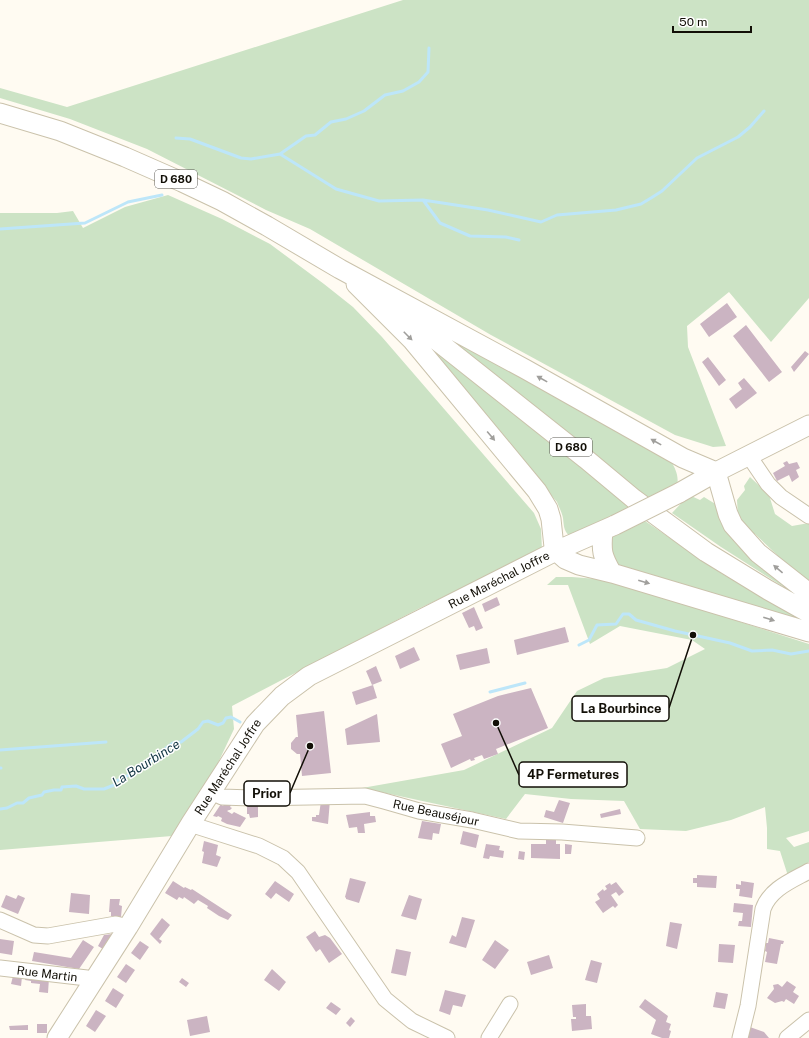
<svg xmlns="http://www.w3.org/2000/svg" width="809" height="1038" font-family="'Public Sans',sans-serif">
<rect width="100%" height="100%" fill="#fffbf2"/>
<path fill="#cce3c5" d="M403,0H809V298L771,342L729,292L687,326L688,347L726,446L713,447L675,435L491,335L310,229L266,210L147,149L70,119L0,98V88L67,107Z
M168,195L222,219L270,244L324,284L353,307L382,337L534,513L541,529L542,550L418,609L232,706L234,729L209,782L172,836L0,850V213H57L73,211L83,228L125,207Z
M411,329L633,508L572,538C564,532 564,528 563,518C562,513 559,507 557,502L436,361Z
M448,334L671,461C676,470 679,476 677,486L648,500L444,337Z
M750,477L769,495L775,514L792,526L809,523V581L793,570L755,534L749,537L738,518L737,500L745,490L744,486Z
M689,495L700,500L704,497L717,505L804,600L721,547L672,513Z
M645,521L724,575L809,622L623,571L611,557L612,532Z
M556,577H572L610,580L809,644V831L786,838L794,847L809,842V862L788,876L780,851L767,849V828L765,807L731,820L686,831L640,829L624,801L571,799L525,794L506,819L362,788L464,770L552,728L577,691L604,678L667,668L705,649L692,640L620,626L590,644L568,585H547Z"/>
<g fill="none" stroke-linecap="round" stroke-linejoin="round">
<path stroke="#bde6f9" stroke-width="3" d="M176,138L190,139L241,158L251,159L280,154L336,189L379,201L423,200L488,210L541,222L557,215L616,210L641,204L651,198L662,191L697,158L738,137L750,127L764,111
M280,154L306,136L315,135L331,122L346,119L364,111L385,95L403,91L419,82L428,72L429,48
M423,200L440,223L470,236L506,237L519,240
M0,229L85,223L128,202L162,195
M579,645L589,640L597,625L616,624L623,614H629L636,620L675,631L730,643L752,651L772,650L791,654L809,651
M490,692L525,683
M0,750L106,742
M0,768H1
M0,809L7,808L17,803H23L29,798L42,795L44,792L54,790H61L62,787L76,786L84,789H104L114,785L116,781L129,775L136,769L155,759L166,748L173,743L181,742L198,729L203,722L208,721L218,725L223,723L226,718L231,717L240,722"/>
</g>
<path fill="#cbb4c2" d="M727,303L737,317L709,337L700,324Z
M746,325L782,372L769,382L733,336Z
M805,351L809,354L794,372L791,367Z
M708,357L726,380L719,386L702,362Z
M744,378L757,393L736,409L729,399L742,389L738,383Z
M787,461L789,464L797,462L800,468L796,470L799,477L792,482L789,475L777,481L773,473L785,466L783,463Z
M497,597L500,605L485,612L482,604Z
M474,607L483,628L476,631L474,626L469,628L462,613Z
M565,627L569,642L517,655L514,640Z
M414,647L420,660L400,669L395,656Z
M487,648L490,663L460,670L456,655Z
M376,666L382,681L372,685L366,671Z
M373,685L377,698L356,705L352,692Z
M531,688L548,728L496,749L498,754L484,759L482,755L474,758L475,760L471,761L470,759L451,768L441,744L462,736L453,714L498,696Z
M324,711L331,773L302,776L300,754H297L291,749V743L296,737H298L296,715Z
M377,714L380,742L347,745L345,729Z
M330,800L328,824L312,821V817H316V815H319L321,801Z
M559,800L570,803L563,823L544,817L546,810L554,812Z
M225,802H233L230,807L232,808L230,810H229L227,811L232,814L234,812L246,818L240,827L227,824L221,821L222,818L218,816L217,817L213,816L221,804L223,806Z
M247,803H258V817L250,818L249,814H247Z
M620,809L621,814L601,818L600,814Z
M370,812V816H375L376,822L364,824L365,833H358L357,827L349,828L346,815Z
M422,821L441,824L439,834L433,833L432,840L418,838Z
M463,831L479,835L476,848L460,844Z
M546,839H556V844H560V859L531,858V844H546Z
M204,841L218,845L216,855L221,857L217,867L202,863L204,852L202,851Z
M486,844L500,846L499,850L504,851L503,858L490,856L489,859L483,858Z
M565,844L572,845L571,854H565Z
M519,851L525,852L524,860L518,859Z
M697,875L717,876L716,888L697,887V883H693V878H697Z
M350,878L366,882L359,903L346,899V898L345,897Z
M173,881L184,888L185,887L191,890L192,889L232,915L228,920L219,916L207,908L208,906L198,900L194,904L184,897L183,899L179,897L177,900L165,893Z
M275,881L294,894L289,902L276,893L271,899L265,894Z
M741,881L754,883L752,898L739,896L740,889H736V884L741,885Z
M616,882L624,892L619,896L616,892L611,895L618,905L615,908L613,906L603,913L595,902L600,899L597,894L603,889L604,891L607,889L605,886L610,883L611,885Z
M71,893L90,895L89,914L69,912Z
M6,895L16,899L18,895L25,898L18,914L1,907Z
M409,895L422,899L416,920L401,916Z
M110,899H120L119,905L122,906L121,917L111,916V912H109Z
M734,903L753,905L751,927L738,926L739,921H742L743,913L733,912Z
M462,917L475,920L466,948L449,943L452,935L456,937Z
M162,918L170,925L159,939L162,941L160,944L150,934Z
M670,922L682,924L677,949L666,946Z
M315,931L319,937L325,935L330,938L342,954L329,963L320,949L316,952L306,937Z
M113,934L103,949L98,946L104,935Z
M769,938L784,941L783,944H781L777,964L765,962L767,952L765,951L766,943H768Z
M0,939L14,941L12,955L0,953Z
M83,940L94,947L79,969L32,961L34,952L71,958Z
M495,940L509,950L495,969L482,960Z
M140,941L149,947L140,960L131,953Z
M719,944L735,945L733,963L718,962Z
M396,949L411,952L406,976L391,973Z
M549,955L553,968L531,975L527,962Z
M591,960L602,963L597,983L585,980Z
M126,964L135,970L126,983L117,977Z
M272,969L286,982L279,991L264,980Z
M26,975L49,978L48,993L39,992L40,984L31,983V981L25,980Z
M13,976L22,977L21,986L11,984Z
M182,978L189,983L186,987L179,982Z
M787,981L796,987L793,992L799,996L794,1004L786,999L784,1002L782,1001L775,1003L767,998L774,989L773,985L778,984L782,987Z
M113,988L124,995L116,1008L105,1001Z
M445,990L466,995L462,1007L453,1005L450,1015L439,1011Z
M716,992L728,994L725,1009L713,1007Z
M645,999L668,1016L666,1022L671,1024L669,1030L671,1031L669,1038H662L651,1034L656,1020L639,1007Z
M331,1002L341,1009L336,1015L326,1008Z
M586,1004V1016H591L592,1029L572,1031L571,1019H576V1017H573L572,1005Z
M96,1010L106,1016L95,1032L86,1026Z
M207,1016L210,1032L190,1036L187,1020Z
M351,1017L355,1021L350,1027L346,1023Z
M37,1024H47V1033H37Z
M28,1025V1030H10L9,1026Z
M747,1026L764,1032L769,1038H744Z"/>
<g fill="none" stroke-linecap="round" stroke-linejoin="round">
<defs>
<path id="minor" d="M749,456L768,484L781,497L809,516
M211,792L222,797L251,798L365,796L384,801L419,811L472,820L519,831L562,832L637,838
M191,823L196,826L259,846L283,858L298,872L385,999L412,1021L447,1038
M0,920L34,935L48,936L116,924L128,927
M0,968L87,978L93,982
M489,1038L510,1004
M740,1038L748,1006L763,909C770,889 791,881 809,871
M787,1038L809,1020"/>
<path id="major" d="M0,113L60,131L125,157L182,182L222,201L267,226L340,269L525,369L683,458L716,472L728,514L733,525L758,553L809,593
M356,284L412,340L537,491L548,509L551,519L554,547L556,551L565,559L579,565L612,573L809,632
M402,313L586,459L634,499L676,530L706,552L768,590L809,613
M679,493L716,472L809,425
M603,531C601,551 602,556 612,573
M57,1038L128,927L191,823L255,724L282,696L309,676L556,551L615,525"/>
</defs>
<use href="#minor" stroke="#cac2ab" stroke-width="17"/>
<use href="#major" stroke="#cac2ab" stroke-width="21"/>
<use href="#minor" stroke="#fff" stroke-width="15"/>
<use href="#major" stroke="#fff" stroke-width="19"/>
<defs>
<path id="major-bridge" d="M615,525L679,493"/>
</defs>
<use href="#major-bridge" stroke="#cac2ab" stroke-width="21" stroke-linecap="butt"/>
<use href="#major-bridge" stroke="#fff" stroke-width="19"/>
</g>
<defs><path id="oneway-solid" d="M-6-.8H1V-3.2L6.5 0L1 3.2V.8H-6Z"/></defs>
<g fill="#a09f9c">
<use href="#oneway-solid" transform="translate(408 336) rotate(45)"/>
<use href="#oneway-solid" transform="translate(542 379) rotate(-151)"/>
<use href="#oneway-solid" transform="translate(491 436) rotate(50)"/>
<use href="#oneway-solid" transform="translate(656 442) rotate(-151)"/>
<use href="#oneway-solid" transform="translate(778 569) rotate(-140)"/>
<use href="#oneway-solid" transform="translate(644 582) rotate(16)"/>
<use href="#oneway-solid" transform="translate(769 619) rotate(17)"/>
</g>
<g text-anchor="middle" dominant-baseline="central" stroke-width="3" stroke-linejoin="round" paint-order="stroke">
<g fill="#fff" stroke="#595751" stroke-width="1">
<rect x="155" y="170" width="42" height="18" rx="3"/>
<rect x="550" y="438" width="42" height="18" rx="3"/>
</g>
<g font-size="11" font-weight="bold" fill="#120f07">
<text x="176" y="179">D 680</text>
<text x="571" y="447">D 680</text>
</g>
<g font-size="12" fill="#120f07" stroke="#fff">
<text transform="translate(499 580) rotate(-27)">Rue Maréchal Joffre</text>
<text transform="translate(228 767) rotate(-57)">Rue Maréchal Joffre</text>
<text transform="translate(436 813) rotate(12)">Rue Beauséjour</text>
<text transform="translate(47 974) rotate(7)">Rue Martin</text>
</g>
<g font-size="13" font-style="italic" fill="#0d313f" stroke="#fff">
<text transform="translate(146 763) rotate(-32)">La Bourbince</text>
</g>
</g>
<path fill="none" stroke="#120f07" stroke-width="1.5" d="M693 635L669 708M496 723L519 775M310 746L290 793"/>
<g fill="#120f07" stroke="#fff" stroke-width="1.5">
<circle cx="693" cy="635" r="4"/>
<circle cx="496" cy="723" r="4"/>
<circle cx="310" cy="746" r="4"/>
</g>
<g fill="#fff" stroke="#120f07" stroke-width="1.5">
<rect x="572" y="696" width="97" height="25" rx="4"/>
<rect x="519" y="762" width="108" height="25" rx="4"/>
<rect x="244" y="781" width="46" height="25" rx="4"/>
</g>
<g font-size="13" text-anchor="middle" font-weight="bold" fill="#120f07">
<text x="621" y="713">La Bourbince</text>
<text x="573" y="779">4P Fermetures</text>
<text x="267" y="798">Prior</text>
</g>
<path d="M673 26v6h78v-6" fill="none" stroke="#120f07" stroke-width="2"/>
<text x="679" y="26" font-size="12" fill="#120f07" stroke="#ffffff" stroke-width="3" paint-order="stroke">50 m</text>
</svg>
